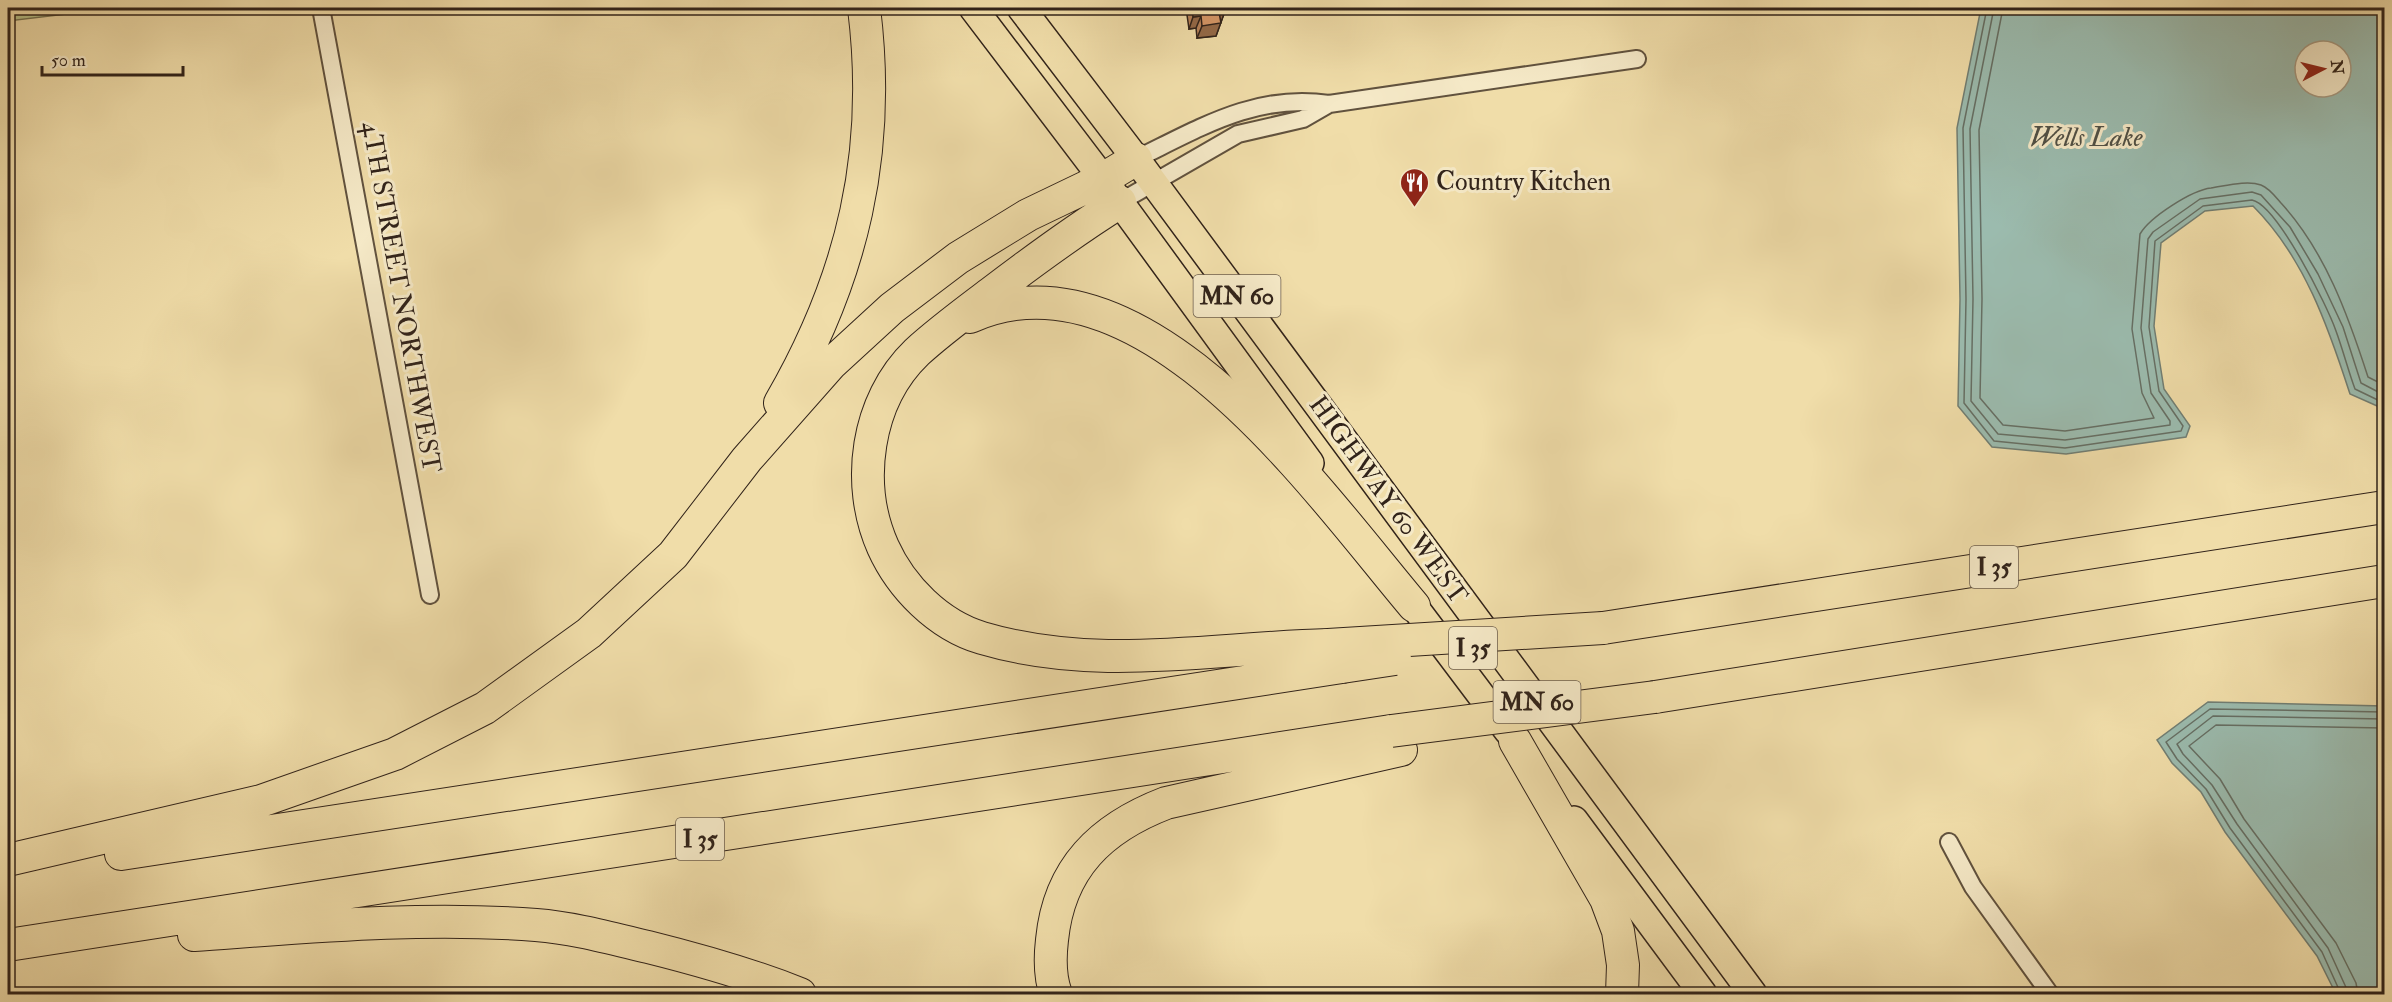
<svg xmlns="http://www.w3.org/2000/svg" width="2392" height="1002" font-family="'IM FELL Double Pica',serif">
<rect width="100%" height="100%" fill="#f0dda9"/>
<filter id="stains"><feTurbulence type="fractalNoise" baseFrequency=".00333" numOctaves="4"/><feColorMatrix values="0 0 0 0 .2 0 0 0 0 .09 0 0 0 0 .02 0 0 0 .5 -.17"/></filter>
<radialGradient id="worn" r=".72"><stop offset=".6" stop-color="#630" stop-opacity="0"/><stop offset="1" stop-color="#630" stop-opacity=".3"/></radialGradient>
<path fill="#b7c28a" stroke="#747252" stroke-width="1.5" d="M8,8H117L8,21Z"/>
<path fill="#9bbbae" stroke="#717e73" stroke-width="1.5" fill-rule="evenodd" d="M1981,8H2384V409L2350,394C2328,326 2304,257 2253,206L2205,211L2161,243L2154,326L2164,389L2190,426L2186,437L2066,454L1992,447L1958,406L1960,299L1957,128ZM2305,51H2341V87H2305Z
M2208,702L2384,706V994H2336L2317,956L2225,832L2201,792L2172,763L2157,740Z"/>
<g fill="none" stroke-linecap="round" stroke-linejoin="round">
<path stroke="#666f64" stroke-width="1.5" d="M1987,8L1963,128L1966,299L1964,403L1994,441L2065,448L2181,431L2183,426L2159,391L2149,327L2155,241L2203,206L2252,200C2277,205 2327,305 2336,331C2343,350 2348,370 2355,389L2384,403
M1994,8L1970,129L1973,299L1971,401L1998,434L2065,440L2170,425V421L2151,393L2141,328L2148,239L2153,232L2200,199L2252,192L2261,195L2290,227L2318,274L2343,327L2361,383L2384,395
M2003,8L1979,130L1982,299L1980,398L2003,425L2065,431L2154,418L2142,393L2132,329L2140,234C2150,217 2192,190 2211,188C2225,186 2247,180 2261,185C2269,188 2275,196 2281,203C2325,251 2348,315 2368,377L2384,385
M2341,994L2322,952L2230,828L2206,789L2177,759L2166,742L2210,709L2384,712
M2349,994L2328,948L2237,824L2212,785L2183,754L2177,744L2213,716L2384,719
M2358,994L2356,983L2336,943L2244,819L2220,779L2189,746L2216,725L2384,728"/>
<defs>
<path id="street" d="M321,8L430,595
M1136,159C1200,128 1256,93 1329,104L1637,59
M1120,202L1238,134L1303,119L1329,104
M1949,842L1973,887L2050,994"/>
<path id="primary" d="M973,8L1103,179L1310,463
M1021,8L1136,159L1753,994
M1401,589L1508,731
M1574,820L1703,994"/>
<path id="highway" d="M1120,202C1075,230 1033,261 991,293C966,312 940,331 917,352C866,401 855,484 883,547C901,587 938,625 982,638C1097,672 1211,648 1328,645
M970,317C1143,239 1320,495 1414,606
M780,403C853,277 882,152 864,8
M1603,628L2384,507
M1655,697L2384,581
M1515,741L1606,899L1618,931L1623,965L1622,994
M121,854L1342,667
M8,860L261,801L395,754L485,708L589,633L673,555L747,459L831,364L892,308L958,258L1028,215L1103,179L1136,159
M194,935C307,927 423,916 536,925C574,928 610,938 648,947C700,960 750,974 800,994
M8,945L1391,731
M1056,994C1050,978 1050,957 1052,940C1059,868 1101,828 1166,803L1401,750"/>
</defs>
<use href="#street" stroke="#61523e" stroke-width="20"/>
<use href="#primary" stroke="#31231a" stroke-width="30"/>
<use href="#highway" stroke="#31231a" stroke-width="34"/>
<use href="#street" stroke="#f5e9c7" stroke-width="16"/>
<use href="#primary" stroke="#f0dda9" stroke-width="27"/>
<use href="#highway" stroke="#f0dda9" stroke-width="32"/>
<defs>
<path id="highway-bridge" d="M1328,645L1603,628
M1342,667L1395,659
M1391,731L1655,697"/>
</defs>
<use href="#highway-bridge" stroke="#31231a" stroke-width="34" stroke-linecap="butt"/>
<use href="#highway-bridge" stroke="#f0dda9" stroke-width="32"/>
</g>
<path fill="#b68158" stroke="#31231a" stroke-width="1.5" d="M1186,8H1225V11L1216,36L1197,38L1196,28L1189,29Z"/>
<path fill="#946947" stroke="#31231a" stroke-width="1.5" d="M1225,11L1216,36L1197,38L1202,26L1219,12Z
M1201,16L1196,28L1189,29L1193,17Z"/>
<path fill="#d49666" stroke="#31231a" stroke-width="1.5" d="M1192,8H1225V11L1219,12L1221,23L1202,26L1201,16L1193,17Z"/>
<defs>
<symbol id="restaurant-pin" viewBox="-11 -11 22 30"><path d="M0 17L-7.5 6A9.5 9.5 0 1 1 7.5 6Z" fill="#8f2418" stroke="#f5e9c7"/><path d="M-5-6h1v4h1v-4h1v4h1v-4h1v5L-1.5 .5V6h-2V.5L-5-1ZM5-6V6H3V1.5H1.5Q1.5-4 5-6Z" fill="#fff"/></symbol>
</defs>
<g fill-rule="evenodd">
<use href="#restaurant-pin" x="1398" y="166" width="33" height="45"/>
</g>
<g text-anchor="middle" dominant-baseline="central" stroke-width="6" stroke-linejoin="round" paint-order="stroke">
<g fill="#f5e9c7" stroke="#6c5e4e" stroke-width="1.5">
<rect x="1193.5" y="275" width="87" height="42" rx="4.5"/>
<rect x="1970" y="546" width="48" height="42" rx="4.5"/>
<rect x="1449" y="627" width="48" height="42" rx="4.5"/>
<rect x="1493.5" y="681" width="87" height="42" rx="4.5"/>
<rect x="676" y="818" width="48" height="42" rx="4.5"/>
</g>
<g font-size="24" font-weight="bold" fill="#31231a">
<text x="1237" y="296">MN 60</text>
<text x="1994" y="567">I 35</text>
<text x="1473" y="648">I 35</text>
<text x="1537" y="702">MN 60</text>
<text x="700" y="839">I 35</text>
</g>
<g font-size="26" fill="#31231a" stroke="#f5e9c7" text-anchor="start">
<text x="1436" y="182">Country Kitchen</text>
</g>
<g font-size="26" fill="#31231a" stroke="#f5e9c7">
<text transform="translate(401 297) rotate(80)">4TH STREET NORTHWEST</text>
<text transform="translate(1388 500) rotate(54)">HIGHWAY 60 WEST</text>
</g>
<g font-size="27" font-style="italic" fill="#515146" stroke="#f5e9c7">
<text x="2086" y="137">Wells Lake</text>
</g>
</g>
<rect width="2392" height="1002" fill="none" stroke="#f0dda9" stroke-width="30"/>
<rect x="9" y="9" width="2374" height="984" fill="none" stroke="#31231a" stroke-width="3"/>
<rect x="15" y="15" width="2362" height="972" fill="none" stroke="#31231a" stroke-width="1.5"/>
<g transform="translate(2323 69) rotate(83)"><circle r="28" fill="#f5e9c7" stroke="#a79a82" stroke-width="1.5"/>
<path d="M0-4.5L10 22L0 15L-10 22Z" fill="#8f2418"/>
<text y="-9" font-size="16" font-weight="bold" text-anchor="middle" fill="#31231a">N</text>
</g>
<path d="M42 66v9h141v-9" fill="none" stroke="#31231a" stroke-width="3"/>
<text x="51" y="66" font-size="18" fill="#31231a" stroke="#f5e9c7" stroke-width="4.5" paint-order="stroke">50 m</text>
<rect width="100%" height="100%" filter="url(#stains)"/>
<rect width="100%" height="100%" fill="url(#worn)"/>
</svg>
